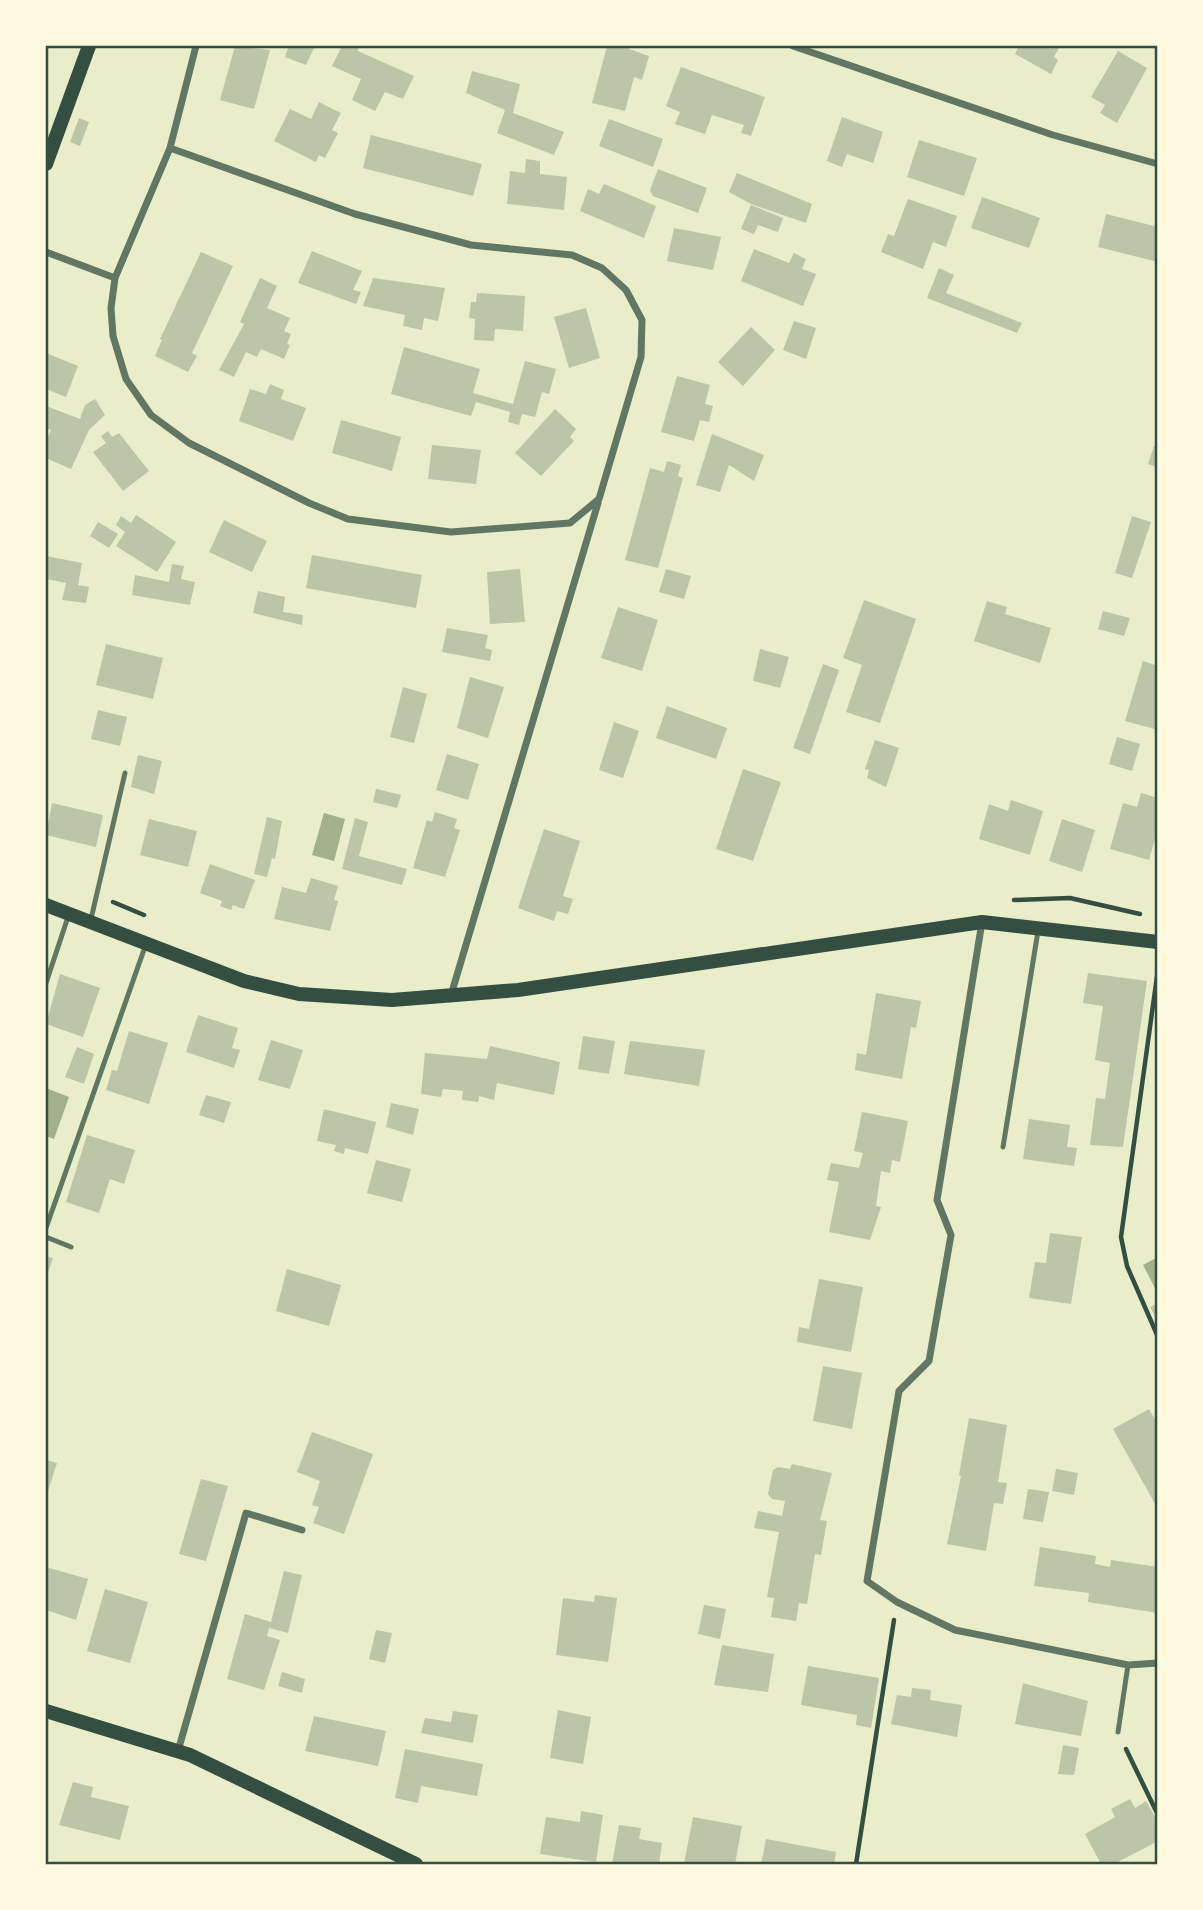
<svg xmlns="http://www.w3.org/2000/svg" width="1203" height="1910" font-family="Commissioner,sans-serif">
<rect width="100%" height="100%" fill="#e9edc9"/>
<path fill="#a3b18a" d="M324,813L345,819L334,861L312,855Z
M46,1088L69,1097L54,1139L46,1136Z
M1156,1258L1158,1260L1157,1292L1143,1265Z"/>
<path fill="#bcc5a7" d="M235,46L270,50L254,109L220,100Z
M283,46H315L306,65L285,57L288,48Z
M342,46H359L358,51L414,76L403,99L385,92L375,111L352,100L361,79L332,66Z
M607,46H630L629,49L649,56L642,80L634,77L625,111L592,103Z
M1019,46H1060L1054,57L1058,60L1051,74L1015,54Z
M1118,51L1147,68L1117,123L1100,113L1105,105L1091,97Z
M681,67L765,97L751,136L741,133L744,125L712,115L705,134L675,124L680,112L666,106Z
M472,71L520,84L513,113L564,132L554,155L497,133L505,110L466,93Z
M319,102L341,113L332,130L338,133L325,158L319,155L316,162L274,141L290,109L311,119Z
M842,117L883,132L873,163L847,154L842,167L827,161Z
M79,118L89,122L80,146L70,142Z
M609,119L663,139L653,167L599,146Z
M371,135L482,164L473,196L363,168Z
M919,140L977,158L964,196L907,177Z
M526,159L540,161V174L567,177L564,210L507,204L510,171L525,173Z
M658,169L707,188L698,213L653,196L650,190Z
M737,173L812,204L806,223L751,204L729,192Z
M604,184L656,206L644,238L580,211L588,189L599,194Z
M982,197L1040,218L1029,248L971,228Z
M908,199L957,216L946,247L933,242L923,269L881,252L888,234L894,236Z
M751,205L783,218L778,232L758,225L754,234L741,229Z
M1106,214L1158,227V262L1098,247Z
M674,228L721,237L713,270L667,261Z
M754,249L789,263L794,253L806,259L802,269L816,274L803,306L741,281Z
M312,251L362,271L353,290L361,292L356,304L298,283Z
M201,252L233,266L192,353L197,356L188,372L155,356L162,340L160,339Z
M939,268L954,275L946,293L1022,323L1017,333L927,298Z
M260,278L277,286L267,308L290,318L284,331L291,334L287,344L290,345L284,359L261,349L257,357L246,352L234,377L219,370L244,324L240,322Z
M373,278L445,288L438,321L424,318L422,330L403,326L405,315L363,306Z
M477,293L525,296L523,331L495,329L494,341L474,340L475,319L469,318L471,302H476Z
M586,308L600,358L569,368L554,317Z
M794,321L816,328L806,359L783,350Z
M751,327L775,350L743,386L718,362Z
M404,347L480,369L473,393L513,404L525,361L556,369L549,394L542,392L535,417L522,414L519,425L508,422L510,412L476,402L471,416L391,394Z
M46,353L78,366L66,397L46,389Z
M677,376L710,385L705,404L713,406L709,422L700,420L694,441L661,432Z
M270,384L284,390L281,399L306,408L293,441L239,421L250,389L266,394Z
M95,399L105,415L89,430L71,469L46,458V442L51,430L46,428V406L80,419L85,405Z
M555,409L576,429L570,437L574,441L541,476L515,453Z
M341,420L401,437L392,471L332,453Z
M108,431L112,437L119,433L149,471L123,491L93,452L106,443L101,436Z
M712,434L764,455L754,481L729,465L720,492L696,485Z
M432,445L481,450L476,484L428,479Z
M1154,446H1158V467L1148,464Z
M667,461L681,465L678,476L683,478L658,568L625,560L650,468L664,472Z
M136,515L176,542L157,572L116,546L125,532L116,525L121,516L131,523Z
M1132,516L1151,522L1132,578L1115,573Z
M224,520L267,541L252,572L209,552Z
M98,522L118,534L109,548L90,536Z
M312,555L422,575L416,608L306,588Z
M46,556L82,563L78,585L89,587L86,603L62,600L66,583L46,579Z
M172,564L184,566L181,579L195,582L190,605L132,595L135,575L169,582Z
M520,569L525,622L490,624L487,572Z
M666,569L691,576L684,599L659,592Z
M258,591L285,597L283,612L303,615L302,625L253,613Z
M864,600L916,619L880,723L846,712L862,665L843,658Z
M987,601L1007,607L1005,614L1051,628L1040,663L974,641Z
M618,607L658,620L642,671L601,658Z
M1103,611L1130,618L1124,636L1098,629Z
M447,628L488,635L485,648L492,650L490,661L442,652Z
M106,644L163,658L153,699L96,685Z
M760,649L789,657L780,688L753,681Z
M1143,661L1158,666V730L1125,721Z
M823,664L839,670L810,754L793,748Z
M470,677L504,687L488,738L457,728Z
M403,687L427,694L414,743L390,737Z
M667,706L727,728L716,759L656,738Z
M98,710L127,717L120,746L91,739Z
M614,722L639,731L623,778L599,770Z
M1117,737L1140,744L1132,771L1109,764Z
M875,740L899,748L886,787L867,778L869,770L865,769Z
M447,754L479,764L468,800L436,790Z
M138,755L162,761L154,794L131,787Z
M743,769L781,782L753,861L716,849Z
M376,789L401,795L397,808L373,802Z
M1141,793L1158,798V828L1149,860L1110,849L1123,803L1137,807Z
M1011,800L1043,811L1030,855L979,839L989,804L1008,811Z
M52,803L103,815L96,847L46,835Z
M435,812L457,819L454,828L460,830L445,877L413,868L427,820L432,822Z
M267,817L282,821L275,859L272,858L267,877L254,874Z
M355,818L368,822L359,856L407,869L402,885L342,869Z
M149,819L197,831L188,867L140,855Z
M1062,819L1095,830L1082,872L1049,861Z
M544,829L580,841L563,896L573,899L568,914L557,911L554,921L518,908Z
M210,864L255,880L244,909L233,905L231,910L220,906L222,901L200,893Z
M311,878L338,886L334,900L338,901L330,931L274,919L282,887L306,893Z
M1088,973L1147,981L1123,1147L1090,1145L1096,1098L1105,1099L1110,1063L1095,1060L1103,1006L1083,1003Z
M60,974L100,988L83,1037L46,1024Z
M876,993L921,1001L916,1028L911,1027L902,1079L855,1070L857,1053L866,1055Z
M198,1015L238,1028L232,1048L240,1050L234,1068L186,1052Z
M129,1031L168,1043L149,1104L106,1090L112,1070L117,1071Z
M583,1036L615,1041L609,1074L578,1069Z
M271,1040L303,1050L290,1089L258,1080Z
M630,1041L705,1050L699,1086L624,1074Z
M490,1046L560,1062L554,1095L497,1083L494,1100L479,1096L478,1102L462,1100L463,1091L443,1089L441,1097L421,1094L425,1053L487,1059Z
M77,1047L94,1054L84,1084L65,1077Z
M206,1095L231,1102L224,1123L199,1115Z
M391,1103L419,1109L413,1135L386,1127Z
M324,1109L376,1122L368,1154L345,1148L344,1154L334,1151L336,1145L317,1141Z
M862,1112L908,1121L900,1162L892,1160L890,1173L881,1171L876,1206L881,1207L870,1240L829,1232L839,1182L827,1180L831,1163L859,1168L863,1153L854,1151Z
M1029,1119L1070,1125L1067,1147L1077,1148L1074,1166L1023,1159Z
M87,1135L135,1150L124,1184L110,1179L99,1213L66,1202Z
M376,1160L411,1169L402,1202L367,1193Z
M1050,1233L1082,1237L1071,1304L1029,1298L1035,1262L1046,1263Z
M46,1256L53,1258L46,1278Z
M287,1269L341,1285L329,1326L276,1311Z
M819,1279L863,1287L851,1352L797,1342L799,1327L809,1329Z
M1158,1303V1322L1150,1307Z
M823,1366L862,1373L852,1429L813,1421Z
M1149,1409L1158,1425V1509L1113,1429Z
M969,1418L1007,1425L998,1482L1007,1483L1003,1504L994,1503L986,1551L947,1544L961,1476L959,1475Z
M312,1432L373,1454L344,1534L313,1523L319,1507L312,1505L320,1481L297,1472Z
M46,1460L57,1463L46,1497Z
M792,1464L832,1473L820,1520L827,1521L821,1555L815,1554L807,1604L799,1603L796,1621L771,1617L774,1598L767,1597L779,1532L754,1528L758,1511L782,1516L785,1501L772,1499L768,1494L773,1470L778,1467L790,1469Z
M1056,1469L1078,1473L1074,1495L1052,1491Z
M201,1479L228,1486L206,1561L179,1554Z
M1028,1489L1049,1492L1043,1522L1023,1519Z
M1040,1547L1096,1556L1095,1564L1110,1567L1111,1560L1158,1567V1613L1088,1602L1089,1593L1034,1586Z
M46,1567L88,1579L76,1620L46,1610Z
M284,1571L302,1575L288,1633L269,1628L267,1636L280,1640L264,1690L227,1679L245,1614L271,1622Z
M105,1589L148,1602L130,1663L87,1651Z
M595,1595L617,1598L608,1662L556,1655L563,1598L594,1602Z
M704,1605L726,1609L720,1639L698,1634Z
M376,1630L392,1633L385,1663L369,1659Z
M722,1645L774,1654L768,1692L714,1685Z
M808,1666L879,1678L871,1728L856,1725L857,1715L801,1705Z
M282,1672L305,1679L302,1693L278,1686Z
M1023,1683L1088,1701L1081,1736L1015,1724Z
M912,1688L931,1690L930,1700L962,1705L957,1737L891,1724L897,1695L911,1697Z
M558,1710L591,1717L583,1764L550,1758Z
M453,1711L478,1715L473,1743L421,1733L425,1718L451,1722Z
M314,1716L386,1731L378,1766L305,1751Z
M1063,1745L1079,1748L1074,1775L1058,1774Z
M405,1749L483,1764L477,1796L421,1786L418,1803L395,1798Z
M73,1782L93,1787L91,1797L129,1806L120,1840L59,1825Z
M1130,1799L1135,1808L1146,1801L1158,1822V1841L1114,1864H1101L1085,1834L1115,1817L1111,1809Z
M581,1811L603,1815L596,1862L540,1854L546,1817L580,1822Z
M693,1817L742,1826L735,1864H684Z
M619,1825L641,1828L639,1839L662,1843L659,1864H612Z
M766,1839L836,1852L834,1864H761Z"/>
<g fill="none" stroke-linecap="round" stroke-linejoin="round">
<path stroke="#344e41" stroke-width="4.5" d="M1014,900L1070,898L1140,914
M113,902L144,915
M1158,969L1121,1237L1127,1266L1158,1337
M1126,1749L1158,1815
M856,1864L894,1620"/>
<path stroke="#617663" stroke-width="5" d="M91,919L125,773
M46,983L69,914
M1003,1147L1038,931
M46,1228L146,944
M46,1237L71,1247
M1118,1732L1128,1665"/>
<path stroke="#617663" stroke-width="7" d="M793,46L1053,135L1158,164
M46,252L115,278L111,308L113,336L126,379L151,415L189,443L309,503L348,519L451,532L570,523L599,499L641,357L642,320L626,290L602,268L572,255L471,245L355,214L170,148L196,46
M115,278L170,148
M982,922L937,1200L951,1235L929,1361L899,1391L867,1581L897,1602L955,1630L1128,1665L1158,1663
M451,995L598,503
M178,1751L246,1513L302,1530"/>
<path stroke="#344e41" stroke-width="14" d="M46,164L89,46
M46,905L244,981L299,994L392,1000L518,990L982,922L1158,942
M46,1711L190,1755L416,1864"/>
</g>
<rect width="1203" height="1910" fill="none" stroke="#fefae0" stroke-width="94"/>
<rect x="47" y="47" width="1109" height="1816" fill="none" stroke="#344e41" stroke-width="2.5"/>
</svg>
